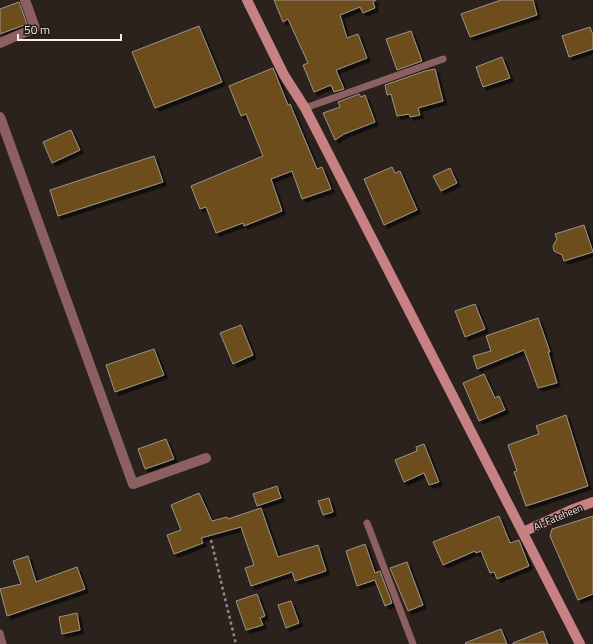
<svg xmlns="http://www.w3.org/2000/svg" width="593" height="644" font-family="'Titillium Web',sans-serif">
<defs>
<filter id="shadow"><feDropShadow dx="3.5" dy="3.5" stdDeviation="0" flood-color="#0009"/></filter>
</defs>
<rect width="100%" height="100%" fill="#2c221d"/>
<path fill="#6e4d1d" stroke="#9b9388" filter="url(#shadow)" d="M274,0H376L373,2L375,8L363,13L360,7L340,15L347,38L358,34L367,58L336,70L344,89L334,92L331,85L314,92L303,65L308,63L288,19L283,22Z
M501,0H533L537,15L470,37L461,14Z
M19,2L27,24L0,34V9Z
M199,26L222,82L155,108L132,52Z
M590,27L593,35V49L569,57L562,36Z
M411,31L422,61L397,70L386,39Z
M502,57L510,78L483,87L476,67Z
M273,68L288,105L290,104L317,169L322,167L331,189L302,199L292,171L271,179L282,211L244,226L243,223L216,233L206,207L200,209L191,186L263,156L246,114L241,116L229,86Z
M435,69L443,101L418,108L420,115L410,117L409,114L397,116L391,94L387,95L385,85L425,71Z
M359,94L361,97L365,95L375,122L344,134L335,140L323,113L340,107L338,102Z
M71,130L80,150L52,163L43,142Z
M154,156L163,182L58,216L50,190Z
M392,167L395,173L400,171L417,210L384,225L364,179Z
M450,168L457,183L441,191L433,176Z
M584,225L593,252L564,261L562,255L554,251L553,246L557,239L555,234Z
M475,304L485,329L465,337L455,311Z
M538,318L550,352H548L557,383L538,388L524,350L477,369L473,356L491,351L486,336Z
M241,325L253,355L233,364L220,333Z
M154,349L164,375L115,392L106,365Z
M484,374L495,398L499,396L505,410L479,421L463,383Z
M566,415L588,486L526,506L514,472L517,471L508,445L539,434L536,426Z
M166,439L174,459L145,469L138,449Z
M424,444L439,482L429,485L424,473L404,482L395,460L417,451L416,447Z
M277,486L281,498L257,506L253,494Z
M199,493L212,521L227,517L228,519L261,508L278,557L318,545L326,571L295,581L292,572L251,586L245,568L254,565L241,527L201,538L203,543L174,554L167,535L181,530L171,505Z
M329,498L333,512L323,515L318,501Z
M499,516L510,543L519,540L529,566L497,579L494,572L490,573L481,551L476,553L475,551L443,565L433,542Z
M593,516V594L578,600L550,536L552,529Z
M365,544L375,573L380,571L392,603L385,606L375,580L357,586L346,551Z
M28,556L36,582L77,567L85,589L7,616L0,589L21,584L13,561Z
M407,562L423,605L408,611L390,568Z
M257,594L265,616L260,618L263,625L246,630L236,601Z
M291,601L299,623L286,628L278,605Z
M77,613L80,630L62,634L59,617Z
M501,629L507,644H466L465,643Z
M543,631L548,644H513V643Z"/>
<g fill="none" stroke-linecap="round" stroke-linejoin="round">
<path stroke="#928985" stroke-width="2.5" stroke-dasharray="3 3" stroke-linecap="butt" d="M211,540L236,644"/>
<path stroke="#8c6061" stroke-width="7" d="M305,108L443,59
M367,523L413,644
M0,633L3,644"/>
<path stroke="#8c6061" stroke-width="10" d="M0,43L35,28L25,0
M0,117L133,484L206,458"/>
<path stroke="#c78183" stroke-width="10" d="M247,0L284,75L305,108L580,644
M523,532L571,510L593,502"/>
</g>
<g text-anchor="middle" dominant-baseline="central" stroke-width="3" stroke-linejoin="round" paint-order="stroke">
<g font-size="10" fill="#f6eeeb" stroke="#221814">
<text transform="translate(558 517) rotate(-23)">Al-Fateheen</text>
</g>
</g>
<path d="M18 34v6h103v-6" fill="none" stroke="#f6eeeb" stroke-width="2"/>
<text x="24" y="34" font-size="12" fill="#f6eeeb" stroke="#221814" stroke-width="3" paint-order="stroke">50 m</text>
</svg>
